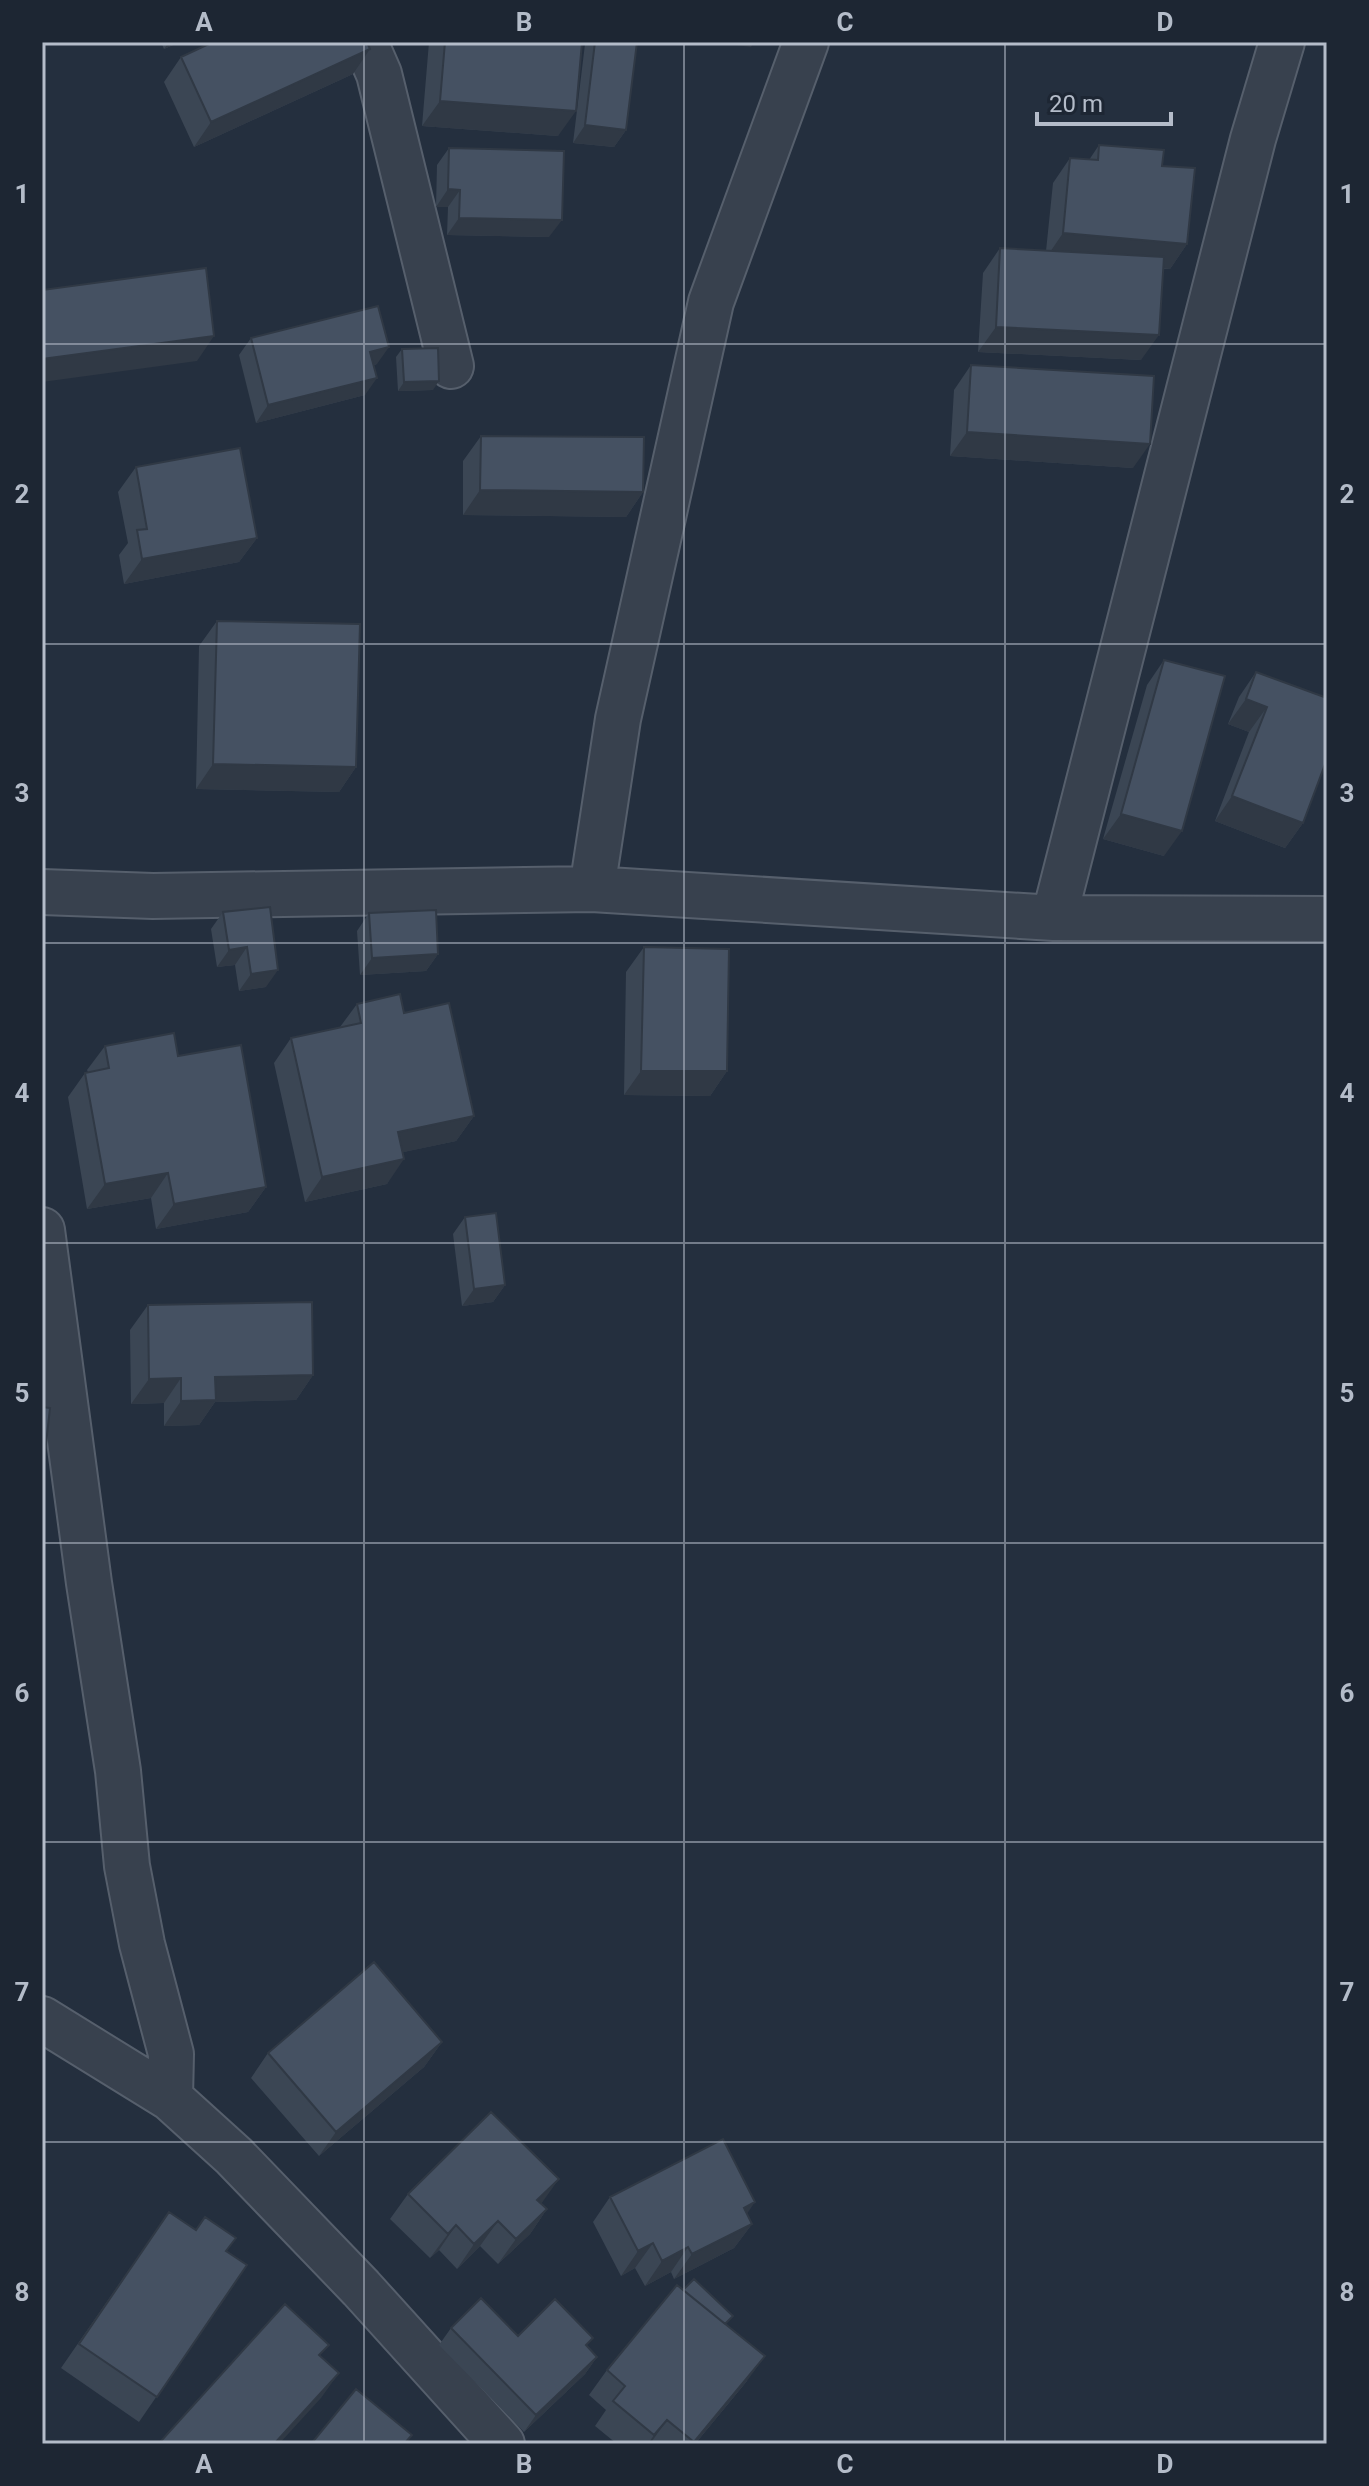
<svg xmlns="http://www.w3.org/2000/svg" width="1369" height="2486" font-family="Roboto,sans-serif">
<rect width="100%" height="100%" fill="#242f3e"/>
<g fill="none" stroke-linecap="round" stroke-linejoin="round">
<defs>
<path id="minor" d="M365,42L379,74L451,366
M592,889L618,719L711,302L806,42
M42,892L153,896L592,889L1054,918L1327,919
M1054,918L1253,139L1282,42
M42,1230L89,1583L118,1771L127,1866L142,1944L171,2054L170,2098L234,2156L361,2288L502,2444
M42,2019L170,2098"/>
</defs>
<use href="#minor" stroke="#565f6c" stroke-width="48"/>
<use href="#minor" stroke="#38414e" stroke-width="44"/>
</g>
<path fill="#3b4654" d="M161,42H180L164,49Z
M429,42H582L558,136L422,126Z
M586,42H637L626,130L614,147L573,143L585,44Z
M181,57L353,74L194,147L164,82Z
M1099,145L1162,166L1187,244L1170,269H1163L1141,360L978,352L983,273L1000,248L1046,251L1053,183L1070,158L1089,160Z
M449,148L549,237L447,235L448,207H436L437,165Z
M251,338L377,364L374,365L365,395L256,423L239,355Z
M402,349L433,390L398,391L396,357Z
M971,365L1133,468L950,456L954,390Z
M481,436L643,492L626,517L463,515V461Z
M136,467L257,538L239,562L124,584L119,555L128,543L118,492Z
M217,621L356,767L339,792L196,789L199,646Z
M1164,660V856L1103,839L1147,685Z
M1256,672L1303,823L1285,848L1215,821L1249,732L1228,724L1239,697Z
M270,907L266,987L239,991L235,965L217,967L211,929L223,912Z
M369,913L438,954L426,971L360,975L357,931Z
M644,947L727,1071L710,1096L624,1095L626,972Z
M357,1004L404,1013L474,1116L456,1141L403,1152L387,1184L305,1202L274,1063L291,1038L340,1027Z
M105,1046L178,1056L266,1187L248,1212L156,1229L151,1198L87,1209L68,1097L85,1073L88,1072L87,1070Z
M465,1217L505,1285L493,1302L462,1306L453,1234Z
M148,1305L313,1375L296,1400L215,1402L199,1425L164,1426V1403L131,1404L130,1330Z
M442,2042L424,2067L319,2156L251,2078L268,2053Z
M408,2194L541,2203L547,2209L530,2234L498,2264L480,2246L457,2269L439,2250L430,2258L390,2219Z
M610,2197L747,2214L752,2224L734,2248L674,2279L671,2272L645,2286L635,2268L621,2276L593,2222Z
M169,2212L247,2265L139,2422L61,2368Z
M726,2325L747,2381L695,2444H617L595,2426L606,2410L589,2395L607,2370Z
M451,2328L587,2346L597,2357L585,2374L524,2432L439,2345Z"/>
<path fill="#303945" d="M169,42H180L164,49Z
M713,42H754L751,47Z
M370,49L353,74L194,147L211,122Z
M440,101L576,111L558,136L422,126Z
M585,125L626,130L614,147L573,143Z
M448,189L460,190L448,207H436Z
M459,218L562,220L549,237L447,235Z
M1063,233L1187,244L1170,269L1046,258Z
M996,327L1159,335L1141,360L978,352Z
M214,336L197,361L42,382V359Z
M389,347L377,364L358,369L370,352Z
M377,378L365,395L256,423L268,405Z
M439,381L433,390L398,391L404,382Z
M967,432L1150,444L1133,468L950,456Z
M480,490L643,492L626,517L463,515Z
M257,538L239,562L124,584L142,559Z
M1246,699L1267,707L1249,732L1228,724Z
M213,764L356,767L339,792L196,789Z
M1232,796L1303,823L1285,848L1215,821Z
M1121,814L1182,831L1164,856L1103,839Z
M247,947L235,965L217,967L229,950Z
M438,954L426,971L360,975L372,958Z
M278,970L266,987L239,991L251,974Z
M641,1071H727L710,1096L624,1095Z
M474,1116L456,1141L381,1157L398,1132Z
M404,1159L387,1184L305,1202L322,1177Z
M168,1173L151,1198L87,1209L105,1184Z
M266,1187L248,1212L156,1229L174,1204Z
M505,1285L493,1302L462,1306L474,1289Z
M313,1375L296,1400L215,1402L199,1425L164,1426L181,1401L215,1377Z
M181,1378L164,1403L131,1404L149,1379Z
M442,2042L424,2067L319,2156L336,2132Z
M559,2179L541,2204L537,2200Z
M755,2202L738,2227L744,2208Z
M547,2209L530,2234L498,2264L516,2239Z
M498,2221L480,2246L457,2269L474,2244Z
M752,2224L734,2248L674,2279L692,2254Z
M456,2225L439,2250L430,2258L448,2234Z
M653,2243L635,2268L621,2276L638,2251Z
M688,2247L671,2272L645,2286L662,2261Z
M765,2356L747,2381L695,2444H692Z
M597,2357L585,2374L524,2432L536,2415Z
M339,2373L321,2398L279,2444H274Z
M667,2420L650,2444H648L654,2435Z"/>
<path fill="#455162" stroke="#303945" stroke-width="2" d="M213,42H367L370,49L211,122L181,57Z
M445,42H582L576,111L440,101Z
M595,42H637L626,130L585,125Z
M1099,145L1164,150L1162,166L1195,168L1187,244L1063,233L1070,158L1098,160Z
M449,148L564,151L562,220L459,218L460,190L448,189Z
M1000,248L1164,257L1159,335L996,327Z
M206,268L214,336L42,359V290Z
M378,306L389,347L370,352L377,378L268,405L251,338Z
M438,348L439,381L404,382L402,349Z
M971,365L1154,376L1150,444L967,432Z
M481,436L644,437L643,492L480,490Z
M240,448L257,538L142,559L137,530L147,529L136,467Z
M217,621L360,624L356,767L213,764Z
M1164,660L1225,676L1182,831L1121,814Z
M1256,672L1327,698V759L1303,823L1232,796L1267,707L1246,699Z
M270,907L278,970L251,974L247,947L229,950L223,912Z
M436,910L438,954L372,958L369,913Z
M644,947L729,949L727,1071H641Z
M400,994L404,1013L449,1003L474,1116L398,1132L404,1159L322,1177L291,1038L361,1023L357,1004Z
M174,1033L178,1056L241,1045L266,1187L174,1204L168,1173L105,1184L85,1073L109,1068L105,1046Z
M496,1213L505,1285L474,1289L465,1217Z
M312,1302L313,1375L215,1377L216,1400L181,1401V1378L149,1379L148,1305Z
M42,1407L50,1408L42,1480Z
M374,1962L442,2042L336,2132L268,2053Z
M491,2112L559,2179L537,2200L547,2209L516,2239L498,2221L474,2244L456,2225L448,2234L408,2194Z
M723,2139L755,2202L744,2208L752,2224L692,2254L688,2247L662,2261L653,2243L638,2251L610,2197Z
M169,2212L196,2230L205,2217L236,2238L226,2251L247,2265L157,2397L79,2344Z
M694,2279L733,2316L725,2324L683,2290Z
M677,2285L765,2356L694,2442L667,2420L654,2435L613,2401L625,2386L607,2370Z
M481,2298L518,2336L555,2299L593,2338L586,2345L597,2357L536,2415L451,2328Z
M285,2304L329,2345L319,2355L339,2373L274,2444H164L161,2441Z
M356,2389L412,2435L404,2444H311Z"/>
<path fill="none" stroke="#b4bcc9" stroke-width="2" stroke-opacity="0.55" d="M364,42V2444M684,42V2444M1005,42V2444M42,344H1327M42,644H1327M42,943H1327M42,1243H1327M42,1543H1327M42,1842H1327M42,2142H1327"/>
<rect width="1369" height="2486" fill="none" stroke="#1d2633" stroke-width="88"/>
<path d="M1037 112v12h134v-12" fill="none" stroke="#b4bcc9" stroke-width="4"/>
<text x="1049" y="112" font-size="24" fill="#b4bcc9" stroke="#1d2633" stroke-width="6" paint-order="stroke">20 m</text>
<rect x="44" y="44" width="1281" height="2398" fill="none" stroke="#b4bcc9" stroke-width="3"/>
<g font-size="26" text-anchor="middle" font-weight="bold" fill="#b4bcc9">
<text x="204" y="31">A</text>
<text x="524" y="31">B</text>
<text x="845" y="31">C</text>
<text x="1165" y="31">D</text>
<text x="22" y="203">1</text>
<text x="1347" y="203">1</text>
<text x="22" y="503">2</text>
<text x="1347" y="503">2</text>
<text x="22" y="802">3</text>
<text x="1347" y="802">3</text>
<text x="22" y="1102">4</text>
<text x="1347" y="1102">4</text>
<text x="22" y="1402">5</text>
<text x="1347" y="1402">5</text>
<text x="22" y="1702">6</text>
<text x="1347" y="1702">6</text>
<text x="22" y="2001">7</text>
<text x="1347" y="2001">7</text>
<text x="22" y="2301">8</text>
<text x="1347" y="2301">8</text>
<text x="204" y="2473">A</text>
<text x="524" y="2473">B</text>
<text x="845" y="2473">C</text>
<text x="1165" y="2473">D</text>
</g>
</svg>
